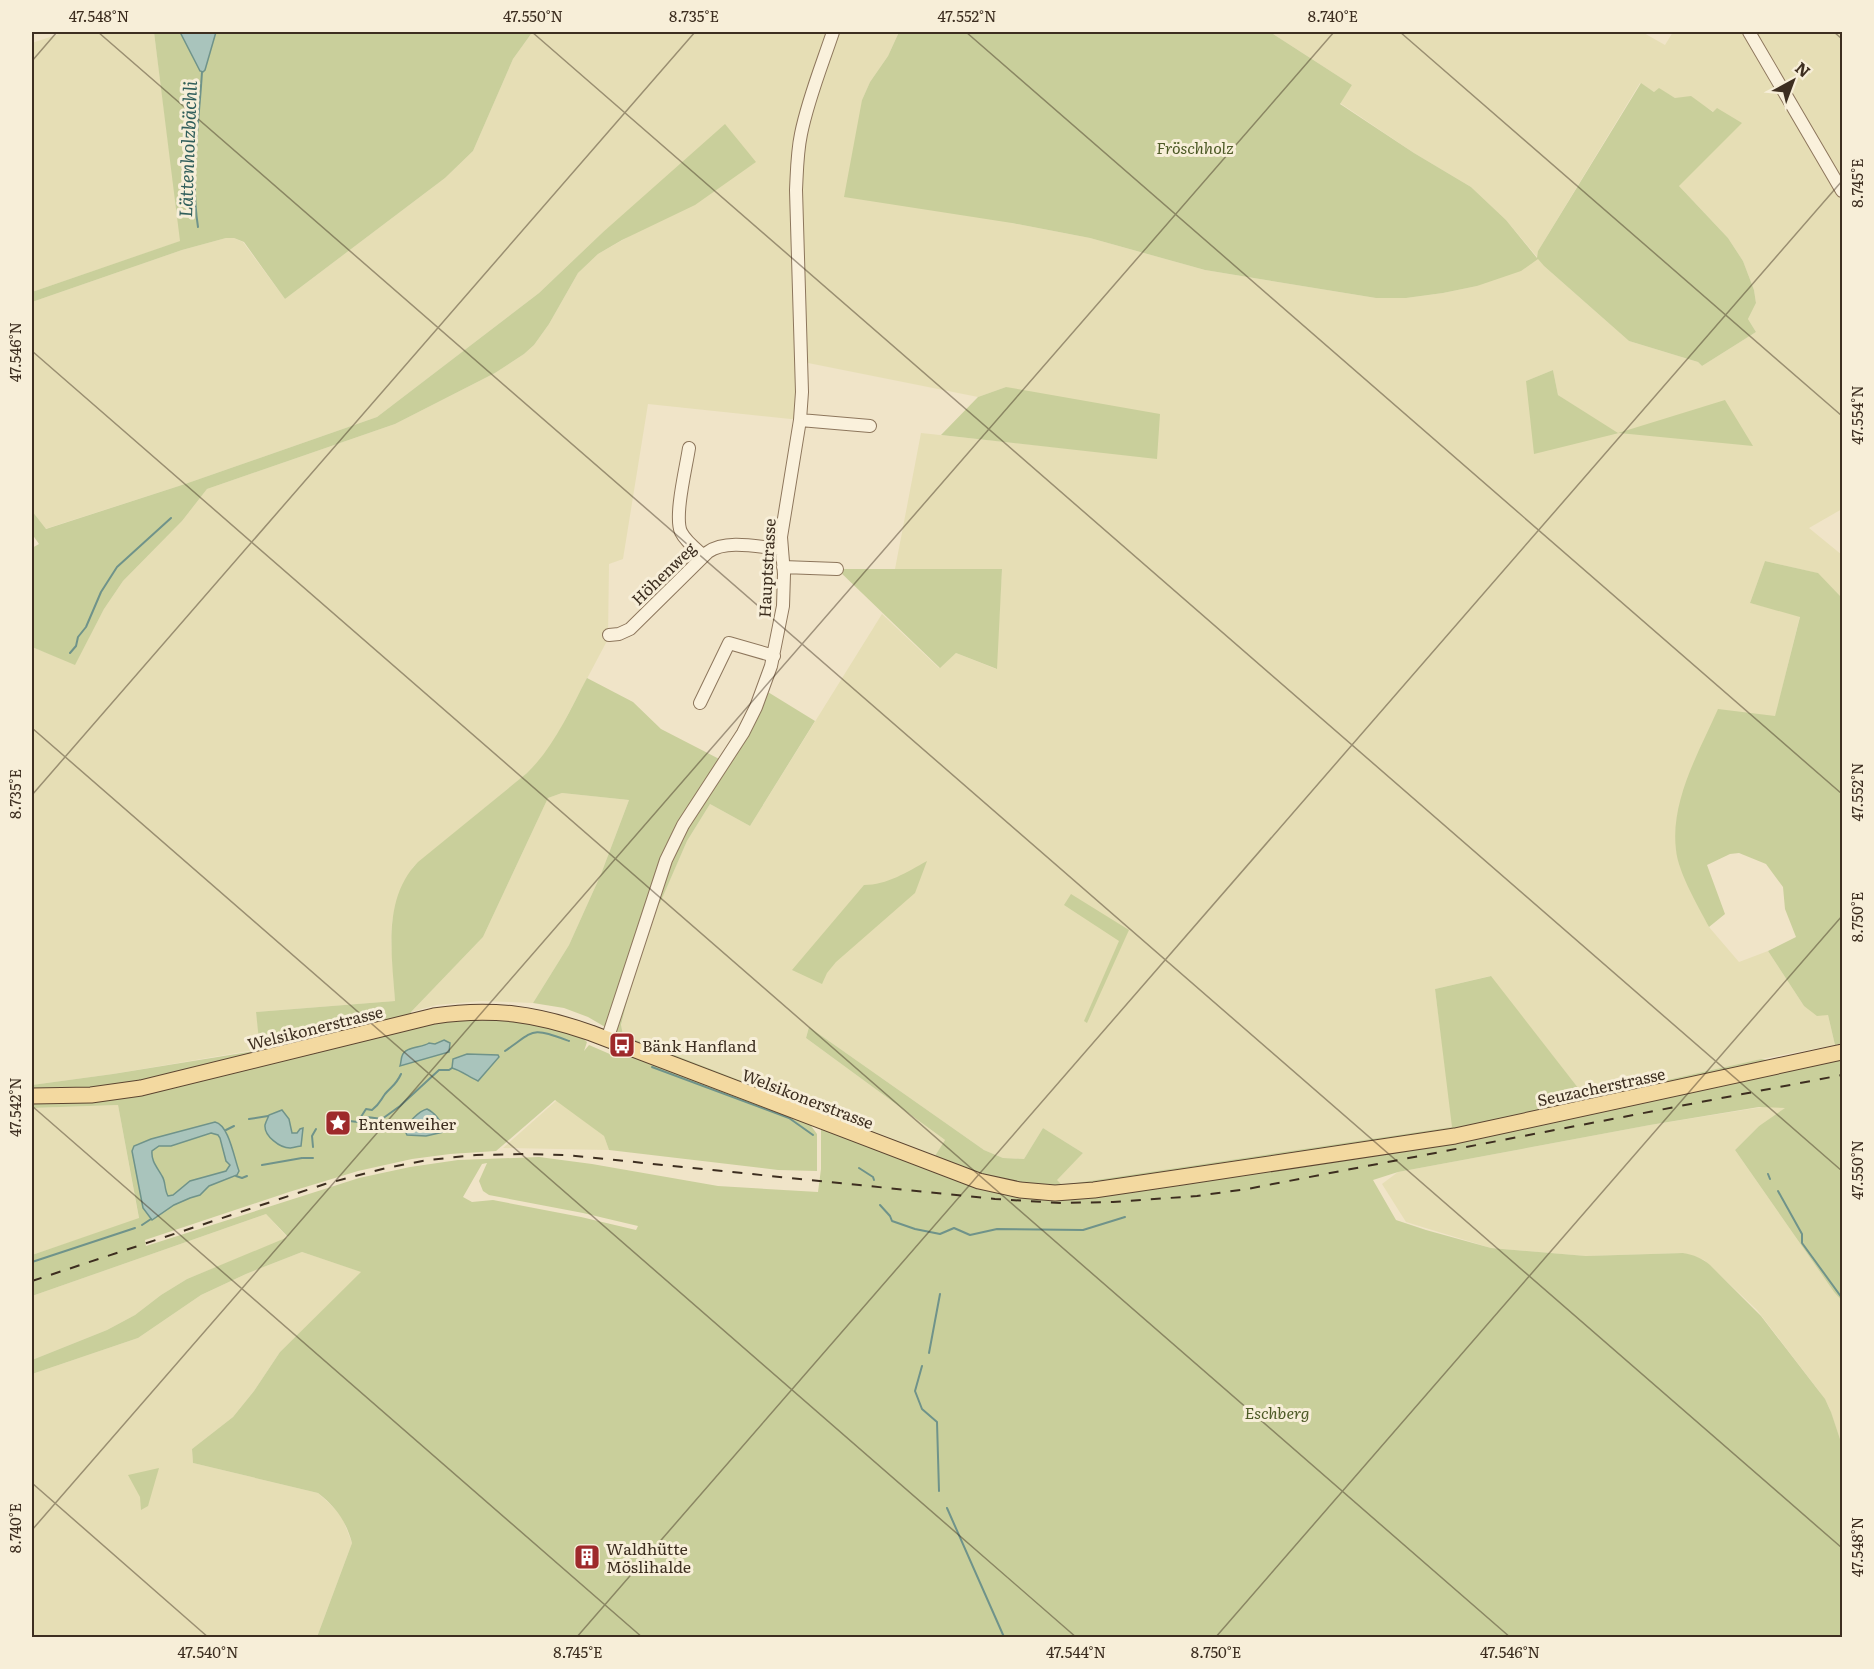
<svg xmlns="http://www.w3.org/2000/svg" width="1874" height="1669" font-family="Literata,serif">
<rect width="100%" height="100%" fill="#f0e4c8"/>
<path fill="#e6deb5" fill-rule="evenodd" d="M65,32H154L181,241L32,292V43Z
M536,32H899L888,56L870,82L862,100L1012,223L1090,238L1205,270L1376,298H1406L1443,293L1477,286L1538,258L1506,220L1471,187L1414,153L1340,103L1352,85L1270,32H1642L1665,45L1673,32H1842V509L1809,528L1842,555V598L1817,573L1765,561L1750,603L1800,616L1775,717L1677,815L1676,850L1688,885L1709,927L1739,962L1768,951L1804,1006L1828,1015L1835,1045L1761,1059L1586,1098L1490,976L1435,989L1453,1127L1062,1185L1056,1180L1083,1153L1043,1128L1024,1159L1003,1158L984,1150L809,1027L806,1038L945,1140L935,1157L623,1035L621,1026L653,900L660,902L687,841L710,804L750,826L882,614L939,668L956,653L996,669L1002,569H895L921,433L1157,458L1006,387L978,397L803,362L800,420L648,404L623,559L609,564L608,639L555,739L542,758L527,773L413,867L395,907L392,922L391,939L395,1001L256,1012L261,1049L113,1074L32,1085V647L75,664L104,609L123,581L182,521L207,489L395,424L495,373L524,354L534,345L549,324L578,273L598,254L733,177L756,162L602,233L539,293L377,417L185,484L45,529L32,511V302L182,250L226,238H234L243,242L285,299L445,178L473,151L513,59L531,34ZM1640,83L1654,92L1659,89L1675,98L1698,102L1714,112L1716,108L1679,186L1728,238L1743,261L1754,290L1756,303L1748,319L1756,332L1702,366L1698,362L1629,341L1544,266L1538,258V251ZM1553,370L1558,395L1618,434L1526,381Z
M562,793L629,800L601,874L569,945L533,1003L481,1001L437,1005L411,1012L483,937L548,798Z
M557,1100L604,1136L609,1150L503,1148Z
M118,1105L139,1219L32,1255V1108Z
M1769,1106L1786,1108L1759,1126L1735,1150L1834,1292L1842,1301V1445L1829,1407L1819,1391L1757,1310L1704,1260L1683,1253L1586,1256L1491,1248L1406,1222L1382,1184L1398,1172L1650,1125Z
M266,1214L288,1238L187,1279L161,1295L135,1315L107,1330L32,1360V1296Z
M302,1252L362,1272L280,1352L254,1391L233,1417L192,1449L193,1463L318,1493L331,1505L342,1517L352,1543L317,1637H32V1374L138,1338L201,1295L246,1274Z"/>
<path fill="#c9cf9b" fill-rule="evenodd" d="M154,32H180L200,71L203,72L205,70L216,32H536L531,34L513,59L473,151L445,178L285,299L244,242L234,238H226L182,250L32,302V292L180,241Z
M899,32H1270L1352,85L1340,104L1414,153L1471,187L1506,220L1537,258L1538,251L1641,83L1654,92L1659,88L1675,98L1691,96L1713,112L1717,108L1742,123L1679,186L1728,238L1743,261L1754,290L1756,303L1748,319L1756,332L1702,366L1698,362L1629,341L1544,266L1538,259L1521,271L1477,286L1443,293L1406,298H1376L1205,270L1090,238L1012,223L844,197L862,100L870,82L888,56Z
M725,124L756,162L695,205L622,240L598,254L578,273L549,324L534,345L524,354L495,373L395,424L207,489L182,521L123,581L104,609L75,665L32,647V548L39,544L32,534V511L46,529L185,484L377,417L539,293L602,233Z
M1553,370L1558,395L1618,433L1725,400L1753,446L1619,433L1534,454L1526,381Z
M1006,387L1160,414L1157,459L941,435L978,397Z
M1765,561L1818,573L1842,598V1043L1835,1045L1828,1015L1817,1016L1804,1006L1768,951L1796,937L1785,909L1783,887L1766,864L1739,853L1730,854L1707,865L1725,914L1709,927C1698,906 1678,872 1676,850C1670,801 1699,752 1718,709L1775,716L1800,617L1750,603Z
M837,569H1002L997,669L956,653L940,668Z
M587,678L633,702L661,729L725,762L763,689L815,721L750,826L710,804L687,841L660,903L653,900L621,1025L623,1035L935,1156L945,1140L806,1038L809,1027L984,1150L1003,1158L1024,1159L1043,1128L1083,1153L1057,1180L1062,1185L1452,1127L1435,989L1491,976L1586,1098L1761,1059L1790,1063L1842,1052V1301L1834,1292L1735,1150L1759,1126L1785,1108L1759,1107L1650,1125L1398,1172L1373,1180L1396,1220L1426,1230L1491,1248L1586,1256L1683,1253C1694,1255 1702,1258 1710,1265L1761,1316L1825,1399L1831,1412L1842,1445V1637H317L352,1543C346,1521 336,1507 318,1493L193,1463L192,1449L233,1417L254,1391L280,1352L361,1272L302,1252L246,1274L201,1295L138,1338L32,1374V1360L107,1330L135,1315L161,1295L187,1279L288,1237L266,1214L32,1296V1255L139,1218L118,1105L32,1108V1085L113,1074L260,1050L256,1012L395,1001C392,955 382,899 418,862L527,773C554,747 569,712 587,678ZM562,793L629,800L601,874L569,945L533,1003L564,1008L588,1017L631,1042L821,1117V1169L818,1192L718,1186L592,1164L539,1157L458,1160L410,1167L359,1178L146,1246L145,1240L289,1192L358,1171L412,1159L450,1154L496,1151L555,1100L604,1136L609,1150L778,1170L817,1171V1134L809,1123L631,1056L619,1058L589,1045L584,1051L587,1042L581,1037L527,1021L466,1017L413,1020L411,1012L483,937L548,798ZM487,1163L479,1181L483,1191L489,1195L583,1213L638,1226L636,1230L581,1217L493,1200L472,1202L463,1197L482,1164Z
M927,861L915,893L836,962L827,973L822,984L792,970L864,885C887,885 907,872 927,861Z
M1071,894L1129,930L1087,1023L1084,1021L1119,941L1064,905Z
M159,1468L148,1506L141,1510L140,1497L128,1475Z"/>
<path fill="#a9c4bc" stroke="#6f938a" stroke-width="1.5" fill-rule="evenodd" d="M180,32H216L205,70L203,72L200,71Z
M444,1040L450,1043L449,1052L400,1066C401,1063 401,1059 402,1056C405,1046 422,1048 429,1043L435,1044Z
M467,1054L498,1055L499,1057L478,1081C469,1077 460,1070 452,1068L453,1059Z
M427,1109C434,1112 441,1121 444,1128L443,1132L426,1136L407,1135L405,1131C407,1123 419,1111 427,1109Z
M282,1110L289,1119L292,1133H297L300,1129L303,1128L301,1146C300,1146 291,1148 290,1148C280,1148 264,1136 265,1125C266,1121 268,1118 269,1115Z
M215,1122C229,1125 234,1158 239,1171L237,1175L209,1186L200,1195L190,1198L174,1205L152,1220L143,1208L132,1151L134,1146L151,1139ZM211,1133L218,1135L220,1138L226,1161L230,1165L226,1171L190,1181L173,1195L168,1196C164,1189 166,1182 162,1176C157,1167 151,1161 152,1151L159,1146H171Z"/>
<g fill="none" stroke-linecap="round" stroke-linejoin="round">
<path stroke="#6f938a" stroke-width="2" d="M198,227C190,176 199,123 202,72
M70,653L76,646L78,637L86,627L101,592L117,567L171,518
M505,1051C537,1029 530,1027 569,1041
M652,1067L789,1118L813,1135
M249,1119L268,1116
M332,1119L358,1122L367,1117L382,1119L400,1106L439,1070H449L452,1068
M359,1120L366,1109L372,1110C380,1104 380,1101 385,1094C392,1086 396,1085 401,1074
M226,1130L234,1126
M313,1147L312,1136L316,1129
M303,1158H313
M262,1165L302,1158
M859,1168L873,1177L874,1180
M1768,1174L1770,1179
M236,1176L242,1178L247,1176
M1778,1191L1802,1234V1243L1842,1298
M880,1205L890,1216L892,1221L915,1229L940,1234L954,1228L970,1235L997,1229L1083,1230L1125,1217
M142,1225L151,1219
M32,1262L135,1228
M929,1353L940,1294
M922,1366L915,1391L922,1409L937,1422L939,1491
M947,1508L1004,1637"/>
<defs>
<path id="minor" d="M1749,32L1842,191
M800,420L870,426
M689,448C686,468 674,516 681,532C686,542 696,549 704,556
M783,567L837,569
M609,635L619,634L630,629L708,552C726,539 759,547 781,549
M700,703L729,643L774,656
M607,1040L666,860L683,825L743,733L756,707L771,666L783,606L784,574L781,537L800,420L802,392L796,190C797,171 797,153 801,134C808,99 822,65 833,32"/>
<path id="major" d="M32,1096L91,1095L141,1088L434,1016C492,1007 537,1014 591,1033L979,1181L1020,1190L1055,1193L1094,1190L1182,1177L1455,1136L1842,1052"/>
</defs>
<use href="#minor" stroke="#8d765c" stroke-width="14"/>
<use href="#major" stroke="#5b4430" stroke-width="17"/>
<use href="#minor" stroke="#faf1dc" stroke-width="12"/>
<use href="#major" stroke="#f3d9a0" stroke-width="15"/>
<path stroke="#3d2e20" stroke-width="2" stroke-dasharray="10 10" stroke-linecap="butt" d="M32,1281L325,1184L386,1168L428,1160L476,1155L527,1154L566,1155L995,1199L1061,1203L1113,1202L1197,1196L1247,1189L1842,1075"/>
</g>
<path fill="none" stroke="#3d2e20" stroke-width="1.5" stroke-opacity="0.45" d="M98,32L1842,1548M532,32L1842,1171M966,32L1842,794M1400,32L1842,416M1834,32L1842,39M32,61L57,32M32,351L1511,1638M32,728L1077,1638M32,795L695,32M32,1106L643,1638M32,1483L209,1638M32,1530L1334,32M576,1638L1842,181M1215,1638L1842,916"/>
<defs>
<symbol id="bus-square" viewBox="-11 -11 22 22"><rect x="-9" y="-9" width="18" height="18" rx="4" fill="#9e2a2b" stroke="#f7eed8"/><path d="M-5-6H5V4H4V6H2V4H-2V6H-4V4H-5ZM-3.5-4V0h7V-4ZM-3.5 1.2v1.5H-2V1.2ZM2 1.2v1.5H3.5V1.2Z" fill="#fff"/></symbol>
<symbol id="sight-square" viewBox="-11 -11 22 22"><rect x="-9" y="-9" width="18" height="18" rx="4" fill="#9e2a2b" stroke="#f7eed8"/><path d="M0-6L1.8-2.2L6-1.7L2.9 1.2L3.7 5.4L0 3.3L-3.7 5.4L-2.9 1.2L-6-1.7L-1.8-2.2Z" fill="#fff"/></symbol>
<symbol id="building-square" viewBox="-11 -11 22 22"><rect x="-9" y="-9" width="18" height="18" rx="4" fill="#9e2a2b" stroke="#f7eed8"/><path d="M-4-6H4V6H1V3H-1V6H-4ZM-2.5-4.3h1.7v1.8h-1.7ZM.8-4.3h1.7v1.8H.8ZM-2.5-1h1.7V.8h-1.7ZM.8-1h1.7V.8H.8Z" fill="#fff"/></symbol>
</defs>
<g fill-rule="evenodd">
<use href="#bus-square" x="607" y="1030" width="30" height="30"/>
<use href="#sight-square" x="323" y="1108" width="30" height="30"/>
<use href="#building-square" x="572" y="1542" width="30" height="30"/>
</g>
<g text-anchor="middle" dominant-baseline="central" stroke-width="6" stroke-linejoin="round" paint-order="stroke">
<g font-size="16" font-style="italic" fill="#4d5a26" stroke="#f7eed8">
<text x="1195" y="147">Fröschholz</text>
<text x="1277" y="1412">Eschberg</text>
</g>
<g font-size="16" fill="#3d2e20" stroke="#f7eed8">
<text transform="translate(766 568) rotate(-87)">Hauptstrasse</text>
<text transform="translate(663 573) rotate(-44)">Höhenweg</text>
<text transform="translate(315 1027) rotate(-14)">Welsikonerstrasse</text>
<text transform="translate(1601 1086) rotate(-12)">Seuzacherstrasse</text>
<text transform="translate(808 1098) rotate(21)">Welsikonerstrasse</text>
</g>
<g font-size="16" fill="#3d2e20" stroke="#f7eed8" text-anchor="start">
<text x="642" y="1045">Bänk Hanfland</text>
<text x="358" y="1123">Entenweiher</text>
<text x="606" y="1548">Waldhütte<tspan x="606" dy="18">Möslihalde</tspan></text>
</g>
<g font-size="18" font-style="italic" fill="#2f5d5a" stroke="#f7eed8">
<text transform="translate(187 149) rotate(-88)">Lättenholzbächli</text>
</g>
</g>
<rect width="1874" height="1669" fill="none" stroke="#f7eed8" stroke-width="66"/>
<g transform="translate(1793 81) rotate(41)" stroke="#f7eed8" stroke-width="4.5" paint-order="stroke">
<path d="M0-4.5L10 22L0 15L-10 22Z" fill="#3d2e20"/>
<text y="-9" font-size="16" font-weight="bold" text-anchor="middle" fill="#3d2e20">N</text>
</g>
<rect x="33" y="33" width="1808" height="1603" fill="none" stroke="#3d2e20" stroke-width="2"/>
<g font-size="15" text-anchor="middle" fill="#3d2e20">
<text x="99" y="22">47.548°N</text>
<text x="533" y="22">47.550°N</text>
<text x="694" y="22">8.735°E</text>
<text x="967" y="22">47.552°N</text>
<text x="1333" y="22">8.740°E</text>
<text transform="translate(1858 183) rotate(-90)" y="5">8.745°E</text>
<text transform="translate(16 352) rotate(-90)" y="5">47.546°N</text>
<text transform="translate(1858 415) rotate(-90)" y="5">47.554°N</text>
<text transform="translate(1858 792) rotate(-90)" y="5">47.552°N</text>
<text transform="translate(16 794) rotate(-90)" y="5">8.735°E</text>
<text transform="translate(1858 917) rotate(-90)" y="5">8.750°E</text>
<text transform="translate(16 1107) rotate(-90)" y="5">47.542°N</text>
<text transform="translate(1858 1170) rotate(-90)" y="5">47.550°N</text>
<text transform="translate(16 1528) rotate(-90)" y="5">8.740°E</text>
<text transform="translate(1858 1547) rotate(-90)" y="5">47.548°N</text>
<text x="208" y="1658">47.540°N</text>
<text x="578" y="1658">8.745°E</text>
<text x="1076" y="1658">47.544°N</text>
<text x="1216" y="1658">8.750°E</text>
<text x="1510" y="1658">47.546°N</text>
</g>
</svg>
